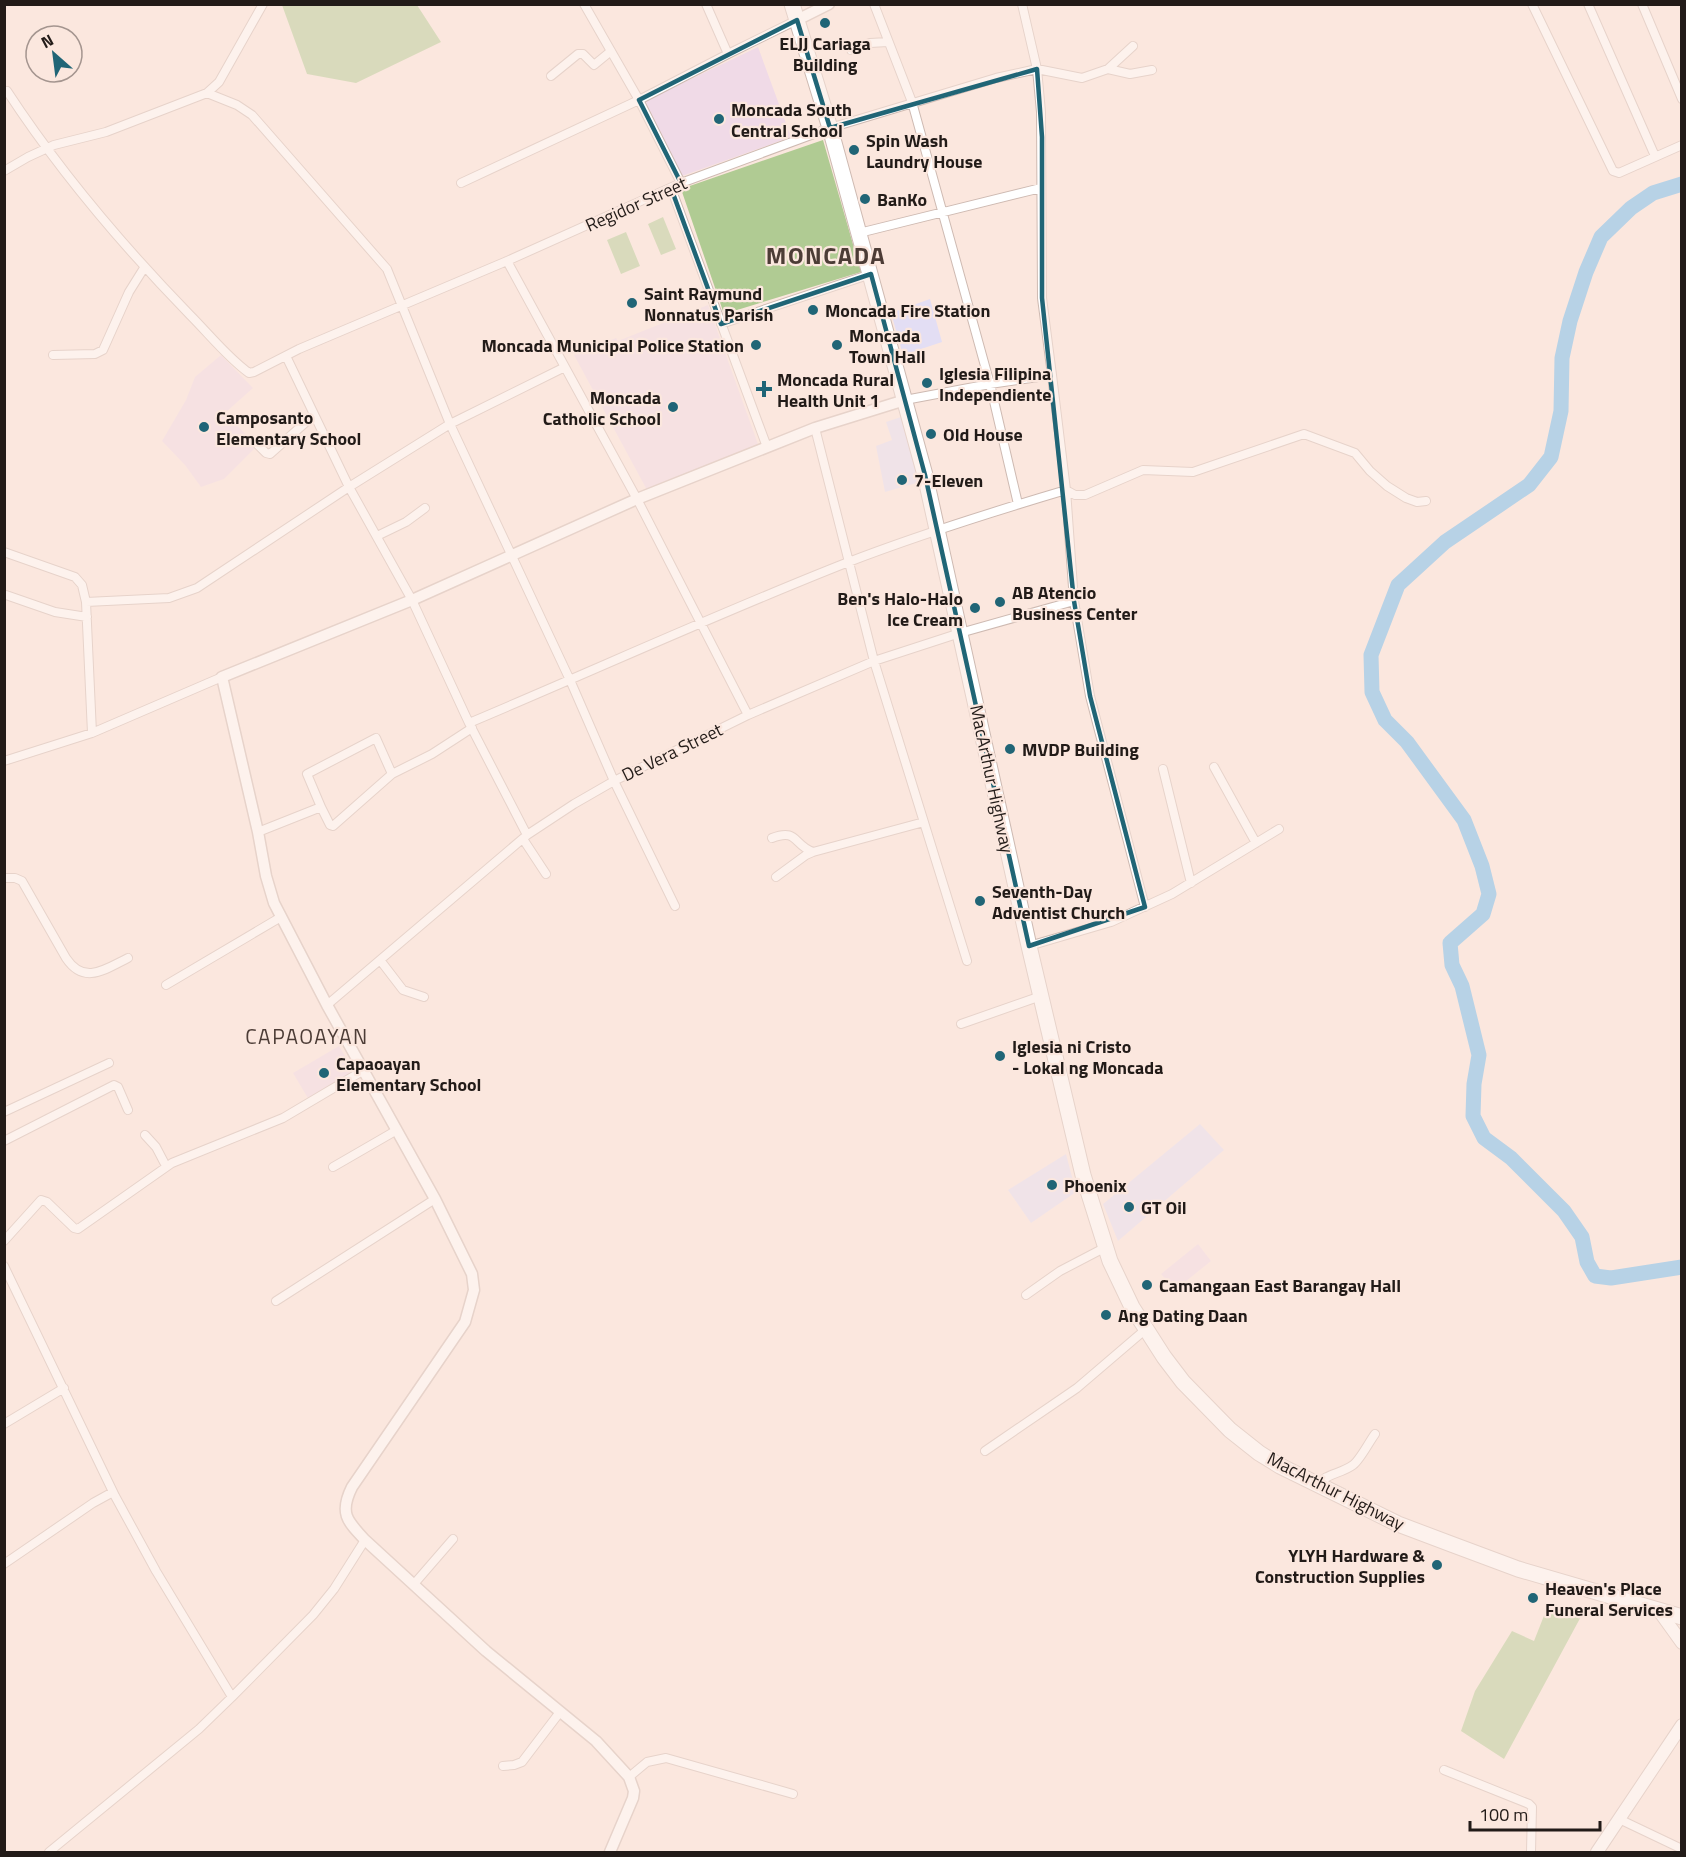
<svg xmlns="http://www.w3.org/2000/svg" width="1686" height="1857" font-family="'Titillium Web',sans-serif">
<rect width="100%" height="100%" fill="#fbe7de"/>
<path fill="#e3def4" d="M930,299L942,342L903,355L891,313Z
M901,417L920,482L885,492L876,446L892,440L886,422Z
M1200,1124L1224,1150L1118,1241L1103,1204Z
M1066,1154L1076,1192L1031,1223L1008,1190Z"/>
<path fill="#f0dae7" d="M758,47L791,137L682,176L645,101Z
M708,305L759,447L647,490L574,355L616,338L618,341Z
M221,355L253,388L225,413L257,446L224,479L201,487L185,465L162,441L186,400L195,377Z
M339,1046L355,1073L309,1100L293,1073Z
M1198,1244L1211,1261L1175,1290L1161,1274Z"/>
<path fill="#b0cb93" d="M282,5H417L441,42L356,83L307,74Z
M823,140L861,272L724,314L681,189Z
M663,217L676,249L661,255L648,224Z
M626,232L640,266L621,274L607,240Z
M1549,1603L1584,1611L1504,1759L1461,1731L1475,1691L1512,1631L1534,1641Z"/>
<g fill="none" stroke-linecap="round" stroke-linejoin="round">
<path stroke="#65b8ef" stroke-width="15" d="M1682,184L1653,193L1631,208L1601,237L1586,272L1570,321L1562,358L1561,411L1551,457L1529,485L1445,542L1398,585L1371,655L1372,692L1385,720L1407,742L1464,820L1482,866L1489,894L1483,914L1450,943L1452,965L1462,986L1479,1055L1474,1084L1473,1116L1484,1138L1511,1158L1564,1211L1582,1237L1587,1262L1595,1276L1611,1278L1682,1267"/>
<defs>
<path id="minor" d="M584,4L639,100L681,183
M706,4L728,54
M874,4L912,102L990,384L1018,504
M1022,4L1037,69L1041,112L1042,298L1052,375
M1532,4L1613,171L1619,173L1682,145
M1588,4L1655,156
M1642,4L1682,99
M851,50L870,43L888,42
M1108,69L1133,46
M551,76L578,54H583L594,65L611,51
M7,91C60,172 122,245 190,315C209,334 227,357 249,373L254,372L299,349L507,261L681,183L830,128L996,78L1037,69L1082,78L1108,69L1130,74L1152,70
M207,93L237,105L252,115L387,269L450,424L570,680L614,781L675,906
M4,171L28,157L54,145L106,132L207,93L219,82L263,4
M461,183L639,100L728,54L797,20
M671,188L767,447
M859,233L1041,188
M507,261L637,499L748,715
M721,324L871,274
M53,355L95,354L103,350L129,292L144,268
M286,356L349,487L412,600L469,723L527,835
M905,400L990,384L1052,375L1066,490L1074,601L1090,696L1145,907
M815,428L874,661L967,961
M255,442L266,453L270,454L314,415
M377,536L406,522L425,508
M4,552L75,577L82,585L86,602
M6,595L55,612L87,617
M469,723C595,670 719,613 846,563C918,535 992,512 1066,490L1075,495H1085L1143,470L1193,472L1304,434L1355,453L1370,471L1387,486L1406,498L1417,502L1426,501
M92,733L86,602L169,598L197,588L349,487L450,424L565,367
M4,761L92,733L222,677
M1214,767L1256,843
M1163,769L1191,883
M392,774L432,754L472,728
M258,832L321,807L307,774L376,738L392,774L333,826L330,825L321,807
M772,838C798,828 793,845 813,852
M523,839L546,874
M776,877L806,855L813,852L924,822
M4,878H15L22,881L66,958C84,985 104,970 128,958
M1029,946L1111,922L1172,894L1279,829
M380,960L403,990L424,997
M166,985L281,917
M327,1005L527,835L574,804L614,781L748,715L874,661L960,633L1074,601
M961,1024L1041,996
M4,1112L109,1063
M145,1135L156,1147L166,1166
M4,1141L114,1085L118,1087L128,1110
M333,1167L397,1130
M4,1241L41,1200L47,1202L74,1228L78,1229L172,1163L283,1118L364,1070
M4,1266L115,1496L156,1571L232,1697L313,1615L334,1589L365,1540
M1026,1295L1060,1271L1106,1247
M276,1301L435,1199
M4,1424L64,1388
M985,1451L1077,1388L1146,1329
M1316,1485C1327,1473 1341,1474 1353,1465C1360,1460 1369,1442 1375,1434
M4,1564L93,1503L113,1492
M414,1584L453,1539
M503,1766L514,1765L522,1762L560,1712
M1444,1770L1529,1804L1532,1807L1531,1852
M629,1777L647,1762L666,1758L793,1794
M1619,1819L1682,1849
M49,1852L199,1729L232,1697"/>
<path id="tertiary" d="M797,20L829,4
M610,1852L633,1798L634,1791L629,1777L596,1741L486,1651L365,1540C347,1521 339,1513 352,1487L465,1322L474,1290L472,1274L435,1199L327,1005L274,903L266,876L258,832L222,677L412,600L637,499L815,428L905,400"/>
<path id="secondary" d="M1659,1611L1682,1643
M1597,1852L1682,1725"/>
<path id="trunk" d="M792,4L830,128L925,475L1029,946L1083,1175L1110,1261L1132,1307L1164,1357L1183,1382L1230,1430L1259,1453L1280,1466L1398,1524L1451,1544L1518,1569L1682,1617"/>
</defs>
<use href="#minor" stroke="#cebab2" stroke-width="10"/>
<use href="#tertiary" stroke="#cebab2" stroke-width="13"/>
<use href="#secondary" stroke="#cebab2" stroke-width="14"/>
<use href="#trunk" stroke="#cebab2" stroke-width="17"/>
<use href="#minor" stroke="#fff" stroke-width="8"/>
<use href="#tertiary" stroke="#fff" stroke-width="10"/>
<use href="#secondary" stroke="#fff" stroke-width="12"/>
<use href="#trunk" stroke="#fff" stroke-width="15"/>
</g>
<path d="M0 0H1686V1857H0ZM797,20L830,128L1037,69L1042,137V298L1074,601L1090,696L1145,907L1029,946L925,475L871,274L721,324L671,188L681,183L639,100Z" fill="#fbe7de" fill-opacity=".55" fill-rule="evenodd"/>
<path fill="none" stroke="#206576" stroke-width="4.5" stroke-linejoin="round" d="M797,20L830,128L1037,69L1042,137V298L1074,601L1090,696L1145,907L1029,946L925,475L871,274L721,324L671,188L681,183L639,100Z"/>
<g fill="#206576" stroke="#fbe7de" stroke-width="2">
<circle cx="825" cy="23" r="6"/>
<circle cx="719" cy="119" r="6"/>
<circle cx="854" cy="150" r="6"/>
<circle cx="865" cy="199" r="6"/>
<circle cx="632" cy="303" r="6"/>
<circle cx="813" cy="310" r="6"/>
<circle cx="756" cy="345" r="6"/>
<circle cx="837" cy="345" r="6"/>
<circle cx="927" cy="383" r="6"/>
<path d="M761 380h6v6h6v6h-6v6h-6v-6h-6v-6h6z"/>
<circle cx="673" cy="407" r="6"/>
<circle cx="204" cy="427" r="6"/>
<circle cx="931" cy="434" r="6"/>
<circle cx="902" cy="480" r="6"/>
<circle cx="1000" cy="602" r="6"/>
<circle cx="975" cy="608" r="6"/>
<circle cx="1010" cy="749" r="6"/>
<circle cx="980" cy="901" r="6"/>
<circle cx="1000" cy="1056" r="6"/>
<circle cx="324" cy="1073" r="6"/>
<circle cx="1052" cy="1185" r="6"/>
<circle cx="1129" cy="1207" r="6"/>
<circle cx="1147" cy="1285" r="6"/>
<circle cx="1106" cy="1315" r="6"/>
<circle cx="1437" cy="1565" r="6"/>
<circle cx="1533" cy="1598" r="6"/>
</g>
<g text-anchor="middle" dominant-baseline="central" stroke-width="4.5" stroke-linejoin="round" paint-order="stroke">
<g font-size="18" font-weight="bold" fill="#221b18" stroke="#fbe7de" text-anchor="start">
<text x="825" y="43" text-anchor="middle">ELJJ Cariaga<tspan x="825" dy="21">Building</tspan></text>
<text x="731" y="109">Moncada South<tspan x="731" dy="21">Central School</tspan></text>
<text x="866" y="140">Spin Wash<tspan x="866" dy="21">Laundry House</tspan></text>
<text x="877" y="199">BanKo</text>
<text x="644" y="293">Saint Raymund<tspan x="644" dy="21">Nonnatus Parish</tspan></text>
<text x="825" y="310">Moncada Fire Station</text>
<text x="849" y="335">Moncada<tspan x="849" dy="21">Town Hall</tspan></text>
<text x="744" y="345" text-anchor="end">Moncada Municipal Police Station</text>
<text x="939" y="373">Iglesia Filipina<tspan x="939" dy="21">Independiente</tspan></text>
<text x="777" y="379">Moncada Rural<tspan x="777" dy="21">Health Unit 1</tspan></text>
<text x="661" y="397" text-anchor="end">Moncada<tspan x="661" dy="21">Catholic School</tspan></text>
<text x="216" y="417">Camposanto<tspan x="216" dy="21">Elementary School</tspan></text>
<text x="943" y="434">Old House</text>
<text x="914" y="480">7-Eleven</text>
<text x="1012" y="592">AB Atencio<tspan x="1012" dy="21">Business Center</tspan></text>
<text x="963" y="598" text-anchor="end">Ben's Halo-Halo<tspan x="963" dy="21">Ice Cream</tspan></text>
<text x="1022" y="749">MVDP Building</text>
<text x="992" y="891">Seventh-Day<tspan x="992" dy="21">Adventist Church</tspan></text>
<text x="1012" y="1046">Iglesia ni Cristo<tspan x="1012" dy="21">- Lokal ng Moncada</tspan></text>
<text x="336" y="1063">Capaoayan<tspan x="336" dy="21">Elementary School</tspan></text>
<text x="1064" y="1185">Phoenix</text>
<text x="1141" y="1207">GT Oil</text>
<text x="1159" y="1285">Camangaan East Barangay Hall</text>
<text x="1118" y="1315">Ang Dating Daan</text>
<text x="1425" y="1555" text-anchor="end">YLYH Hardware &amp;<tspan x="1425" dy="21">Construction Supplies</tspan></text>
<text x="1545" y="1588">Heaven's Place<tspan x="1545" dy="21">Funeral Services</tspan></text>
</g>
<g font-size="18" fill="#221b18" stroke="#fbe7de">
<text transform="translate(636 204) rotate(-24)">Regidor Street</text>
<text transform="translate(672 752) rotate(-26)">De Vera Street</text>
<text transform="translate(992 779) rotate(78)">MacArthur Highway</text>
<text transform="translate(1336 1491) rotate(27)">MacArthur Highway</text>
</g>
<g font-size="21" letter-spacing="1.5" fill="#4c3c36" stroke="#fbe7de">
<text x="307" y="1036">CAPAOAYAN</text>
</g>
<g font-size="24" font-weight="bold" letter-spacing="1.5" fill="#4c3c36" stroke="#fbe7de">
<text x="826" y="255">MONCADA</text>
</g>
</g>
<rect width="1686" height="1857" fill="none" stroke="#221b18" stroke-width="12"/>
<g transform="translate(54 54) rotate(332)"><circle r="28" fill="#fbe7de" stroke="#a4958f" stroke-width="1.5"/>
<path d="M0-4.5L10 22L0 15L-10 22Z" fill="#206576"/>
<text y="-9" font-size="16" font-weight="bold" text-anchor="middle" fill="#221b18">N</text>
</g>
<path d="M1470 1821v9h130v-9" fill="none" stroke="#221b18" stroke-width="3"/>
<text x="1479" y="1821" font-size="18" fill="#221b18" stroke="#fbe7de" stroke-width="4.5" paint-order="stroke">100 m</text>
</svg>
